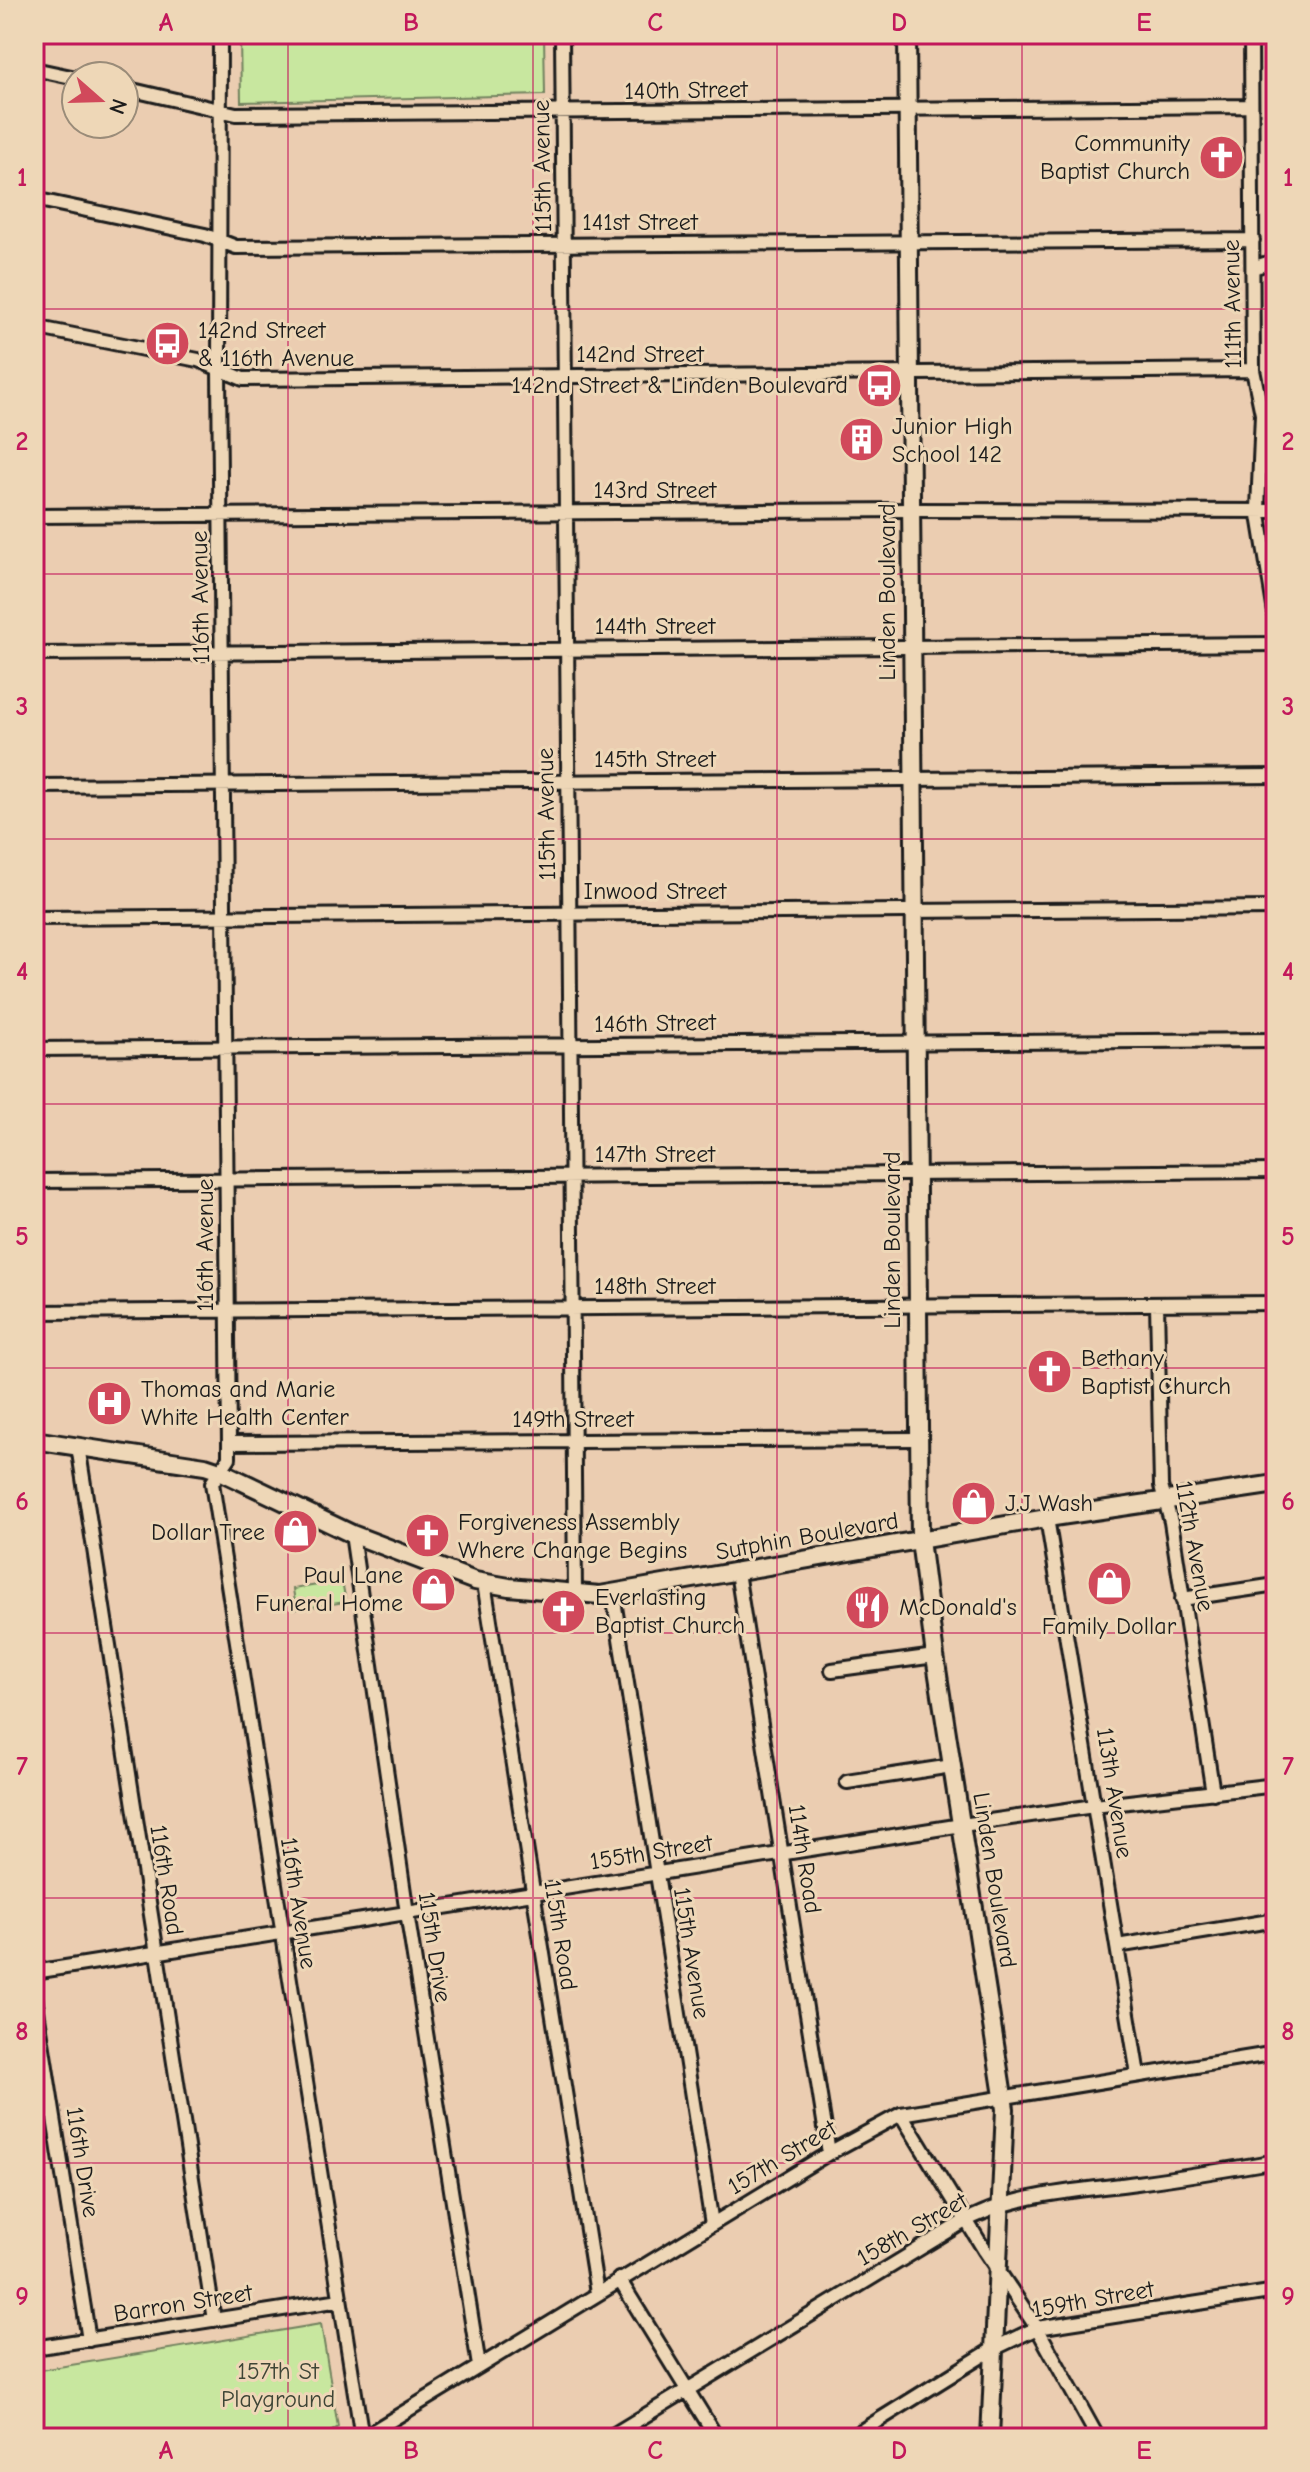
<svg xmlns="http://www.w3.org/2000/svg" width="1310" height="2472" font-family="'Comic Neue',sans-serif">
<rect width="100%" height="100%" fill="#ebcdb1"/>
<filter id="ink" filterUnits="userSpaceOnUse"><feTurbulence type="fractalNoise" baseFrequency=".0125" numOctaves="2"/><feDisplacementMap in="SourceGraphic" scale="16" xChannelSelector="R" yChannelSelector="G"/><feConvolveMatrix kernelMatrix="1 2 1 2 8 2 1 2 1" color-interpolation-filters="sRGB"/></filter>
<g filter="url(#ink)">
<path fill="#c8e79f" stroke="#72825e" stroke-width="2" d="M240,34H544L545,95L241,102Z
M342,1581L346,1602L296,1609L293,1589Z
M321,2324L338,2427L321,2438H34V2371Z"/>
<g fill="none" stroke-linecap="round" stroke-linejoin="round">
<defs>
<path id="minor" d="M220,34L219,371L229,1443V1458L212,1483L362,2438
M562,34L575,1594
M1251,34L1253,370L1262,414L1258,509L1276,619
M34,69L76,78
M124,88L236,114L1251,106
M34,199L205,235L236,247L1253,240
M1253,268L1276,260
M34,327L198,360L243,379L1253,370
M1265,421L1276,447
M34,516L910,510L1276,511
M34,654L1276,644
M34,786L1276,776
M34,918L1276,908
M34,1049L1276,1040
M34,1181L1276,1171
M1157,1304L1161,1486L1171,1522L1213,1793
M34,1312L1276,1303
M229,1443L917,1439
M78,1446L214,2320
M1047,1518L1138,2075
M352,1534L407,1913L479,2366
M737,1572L829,2153
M484,1583L597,2293
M613,1594L712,2224
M1182,1599L1276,1585
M832,1670L935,1656
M847,1782L952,1766
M1117,1946L1276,1920
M34,1972L962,1825L1094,1806L1276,1785
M34,1991L89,2340
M901,2114L985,2251L1037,2328L1098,2438
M619,2279L717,2438
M34,2348L340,2300
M362,2438L829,2153L901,2114L1276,2053
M608,2438L960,2224C1013,2193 1077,2191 1137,2183C1183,2177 1230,2169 1276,2161
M850,2438L993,2349L1037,2328L1276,2291"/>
<path id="secondary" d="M907,34L920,1540L935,1656L1005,2109L990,2438
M34,1440L205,1466L220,1471L352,1534L475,1581L509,1587L600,1595L1047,1518L1276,1484"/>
</defs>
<use href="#minor" stroke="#1c1c1c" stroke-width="18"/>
<use href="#secondary" stroke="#1c1c1c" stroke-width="22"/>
<use href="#minor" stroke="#eed7b7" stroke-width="12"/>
<use href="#secondary" stroke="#eed7b7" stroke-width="16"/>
<path stroke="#1c1c1c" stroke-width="3" d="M1244,2438L1276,2419"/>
</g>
</g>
<path fill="none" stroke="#c2185b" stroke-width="2" stroke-opacity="0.55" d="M288,34V2438M533,34V2438M777,34V2438M1022,34V2438M34,309H1276M34,574H1276M34,839H1276M34,1104H1276M34,1368H1276M34,1633H1276M34,1898H1276M34,2163H1276"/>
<defs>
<symbol id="church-disc" viewBox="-11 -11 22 22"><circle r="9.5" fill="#d1495b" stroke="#eed7b7"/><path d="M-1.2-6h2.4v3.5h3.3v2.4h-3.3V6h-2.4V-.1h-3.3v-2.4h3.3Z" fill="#fff"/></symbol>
<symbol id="bus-disc" viewBox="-11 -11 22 22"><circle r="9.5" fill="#d1495b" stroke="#eed7b7"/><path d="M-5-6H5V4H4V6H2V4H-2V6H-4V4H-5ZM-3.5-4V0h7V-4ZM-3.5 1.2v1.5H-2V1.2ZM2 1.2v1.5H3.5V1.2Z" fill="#fff"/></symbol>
<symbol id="building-disc" viewBox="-11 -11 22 22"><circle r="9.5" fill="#d1495b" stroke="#eed7b7"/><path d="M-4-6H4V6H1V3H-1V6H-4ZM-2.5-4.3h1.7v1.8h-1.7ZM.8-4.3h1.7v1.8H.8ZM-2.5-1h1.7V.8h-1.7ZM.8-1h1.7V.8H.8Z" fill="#fff"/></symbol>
<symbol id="hospital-disc" viewBox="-11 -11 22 22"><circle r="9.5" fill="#d1495b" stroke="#eed7b7"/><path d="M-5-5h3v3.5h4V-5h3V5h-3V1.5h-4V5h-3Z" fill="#fff"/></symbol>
<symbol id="shop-disc" viewBox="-11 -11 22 22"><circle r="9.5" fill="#d1495b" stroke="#eed7b7"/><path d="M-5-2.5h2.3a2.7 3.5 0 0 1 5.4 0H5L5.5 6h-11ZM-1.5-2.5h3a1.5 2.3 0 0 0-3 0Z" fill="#fff"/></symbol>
<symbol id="restaurant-disc" viewBox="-11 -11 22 22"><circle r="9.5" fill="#d1495b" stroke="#eed7b7"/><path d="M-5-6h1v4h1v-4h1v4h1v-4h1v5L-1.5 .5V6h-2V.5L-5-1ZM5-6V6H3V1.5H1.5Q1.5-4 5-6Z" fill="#fff"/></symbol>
</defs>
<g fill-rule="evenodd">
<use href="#church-disc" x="1196" y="132" width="51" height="51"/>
<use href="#bus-disc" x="142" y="318" width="51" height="51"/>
<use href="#bus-disc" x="854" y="360" width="51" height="51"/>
<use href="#building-disc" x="836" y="414" width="51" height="51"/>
<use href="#church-disc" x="1024" y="1346" width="51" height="51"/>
<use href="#hospital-disc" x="84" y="1378" width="51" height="51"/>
<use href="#shop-disc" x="948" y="1478" width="51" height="51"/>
<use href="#shop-disc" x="270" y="1506" width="51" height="51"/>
<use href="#church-disc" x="402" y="1510" width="51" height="51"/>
<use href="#shop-disc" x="1084" y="1558" width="51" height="51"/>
<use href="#shop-disc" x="408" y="1564" width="51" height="51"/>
<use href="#restaurant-disc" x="842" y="1582" width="51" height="51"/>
<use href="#church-disc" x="538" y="1586" width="51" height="51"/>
</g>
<g text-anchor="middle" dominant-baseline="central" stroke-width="6" stroke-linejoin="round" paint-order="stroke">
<g font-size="24" fill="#1c1c1c" stroke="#eed7b7">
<text transform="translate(686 90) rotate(-1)">140th Street</text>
<text transform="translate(542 166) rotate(-91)">115th Avenue</text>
<text x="640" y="222">141st Street</text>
<text transform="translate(1232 304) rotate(-91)">111th Avenue</text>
<text x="640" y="354">142nd Street</text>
<text x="655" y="490">143rd Street</text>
<text transform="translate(887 592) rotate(-90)">Linden Boulevard</text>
<text transform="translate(200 597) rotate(-91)">116th Avenue</text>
<text x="655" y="626">144th Street</text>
<text x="655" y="759">145th Street</text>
<text transform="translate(546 814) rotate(-91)">115th Avenue</text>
<text x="655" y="891">Inwood Street</text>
<text transform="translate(655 1023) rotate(-1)">146th Street</text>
<text x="655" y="1154">147th Street</text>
<text transform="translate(892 1240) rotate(-90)">Linden Boulevard</text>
<text transform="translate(205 1245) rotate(-90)">116th Avenue</text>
<text x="655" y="1286">148th Street</text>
<text x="573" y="1419">149th Street</text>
<text transform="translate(807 1536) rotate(-10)">Sutphin Boulevard</text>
<text transform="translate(1195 1546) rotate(80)">112th Avenue</text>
<text transform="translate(1115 1793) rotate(81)">113th Avenue</text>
<text transform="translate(651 1852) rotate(-9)">155th Street</text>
<text transform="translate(805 1859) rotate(81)">114th Road</text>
<text transform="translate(167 1880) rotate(81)">116th Road</text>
<text transform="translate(995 1880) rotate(81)">Linden Boulevard</text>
<text transform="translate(299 1903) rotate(81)">116th Avenue</text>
<text transform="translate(561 1935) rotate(81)">115th Road</text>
<text transform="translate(435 1947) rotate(81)">115th Drive</text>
<text transform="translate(692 1953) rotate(81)">115th Avenue</text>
<text transform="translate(782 2157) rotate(-31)">157th Street</text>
<text transform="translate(83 2162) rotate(81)">116th Drive</text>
<text transform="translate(912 2229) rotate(-30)">158th Street</text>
<text transform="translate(1093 2299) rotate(-10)">159th Street</text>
<text transform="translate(183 2303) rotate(-9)">Barron Street</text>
</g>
<g font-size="24" fill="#1c1c1c" stroke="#eed7b7" text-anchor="start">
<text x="1190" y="143" text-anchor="end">Community<tspan x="1190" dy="28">Baptist Church</tspan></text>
<text x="198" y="330">142nd Street<tspan x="198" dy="28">&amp; 116th Avenue</tspan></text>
<text x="848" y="385" text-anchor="end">142nd Street &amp; Linden Boulevard</text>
<text x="892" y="426">Junior High<tspan x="892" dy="28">School 142</tspan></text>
<text x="1081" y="1358">Bethany<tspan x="1081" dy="28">Baptist Church</tspan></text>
<text x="141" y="1389">Thomas and Marie<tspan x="141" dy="28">White Health Center</tspan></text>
<text x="1005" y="1503">J.J Wash</text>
<text x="458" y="1522">Forgiveness Assembly<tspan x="458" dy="28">Where Change Begins</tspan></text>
<text x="265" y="1532" text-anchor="end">Dollar Tree</text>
<text x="403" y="1575" text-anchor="end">Paul Lane<tspan x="403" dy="28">Funeral Home</tspan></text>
<text x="595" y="1597">Everlasting<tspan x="595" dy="28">Baptist Church</tspan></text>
<text x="899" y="1607">McDonald's</text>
<text x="1109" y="1626" text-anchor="middle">Family Dollar</text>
</g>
<g font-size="24" fill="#3e4536" stroke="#eed7b7">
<text x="278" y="2371">157th St<tspan x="278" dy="28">Playground</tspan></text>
</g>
</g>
<rect width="1310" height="2472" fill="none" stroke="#eed7b7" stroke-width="88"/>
<g transform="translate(100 100) rotate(110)"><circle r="38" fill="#eed7b7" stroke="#9a8c79" stroke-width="2"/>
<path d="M0-6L14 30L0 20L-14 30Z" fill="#d1495b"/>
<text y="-12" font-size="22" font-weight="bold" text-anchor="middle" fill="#1c1c1c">N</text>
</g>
<rect x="44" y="44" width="1222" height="2384" fill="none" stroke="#c2185b" stroke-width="3"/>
<g font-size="26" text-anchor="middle" font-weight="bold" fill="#c2185b">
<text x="166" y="31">A</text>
<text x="411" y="31">B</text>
<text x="655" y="31">C</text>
<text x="899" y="31">D</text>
<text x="1144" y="31">E</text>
<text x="22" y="186">1</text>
<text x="1288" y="186">1</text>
<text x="22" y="450">2</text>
<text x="1288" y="450">2</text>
<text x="22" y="715">3</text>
<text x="1288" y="715">3</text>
<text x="22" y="980">4</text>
<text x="1288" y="980">4</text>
<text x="22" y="1245">5</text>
<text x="1288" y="1245">5</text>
<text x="22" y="1510">6</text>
<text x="1288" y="1510">6</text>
<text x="22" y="1775">7</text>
<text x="1288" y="1775">7</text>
<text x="22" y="2040">8</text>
<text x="1288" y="2040">8</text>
<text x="22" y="2305">9</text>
<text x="1288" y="2305">9</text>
<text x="166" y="2459">A</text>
<text x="411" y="2459">B</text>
<text x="655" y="2459">C</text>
<text x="899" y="2459">D</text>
<text x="1144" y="2459">E</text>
</g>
</svg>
